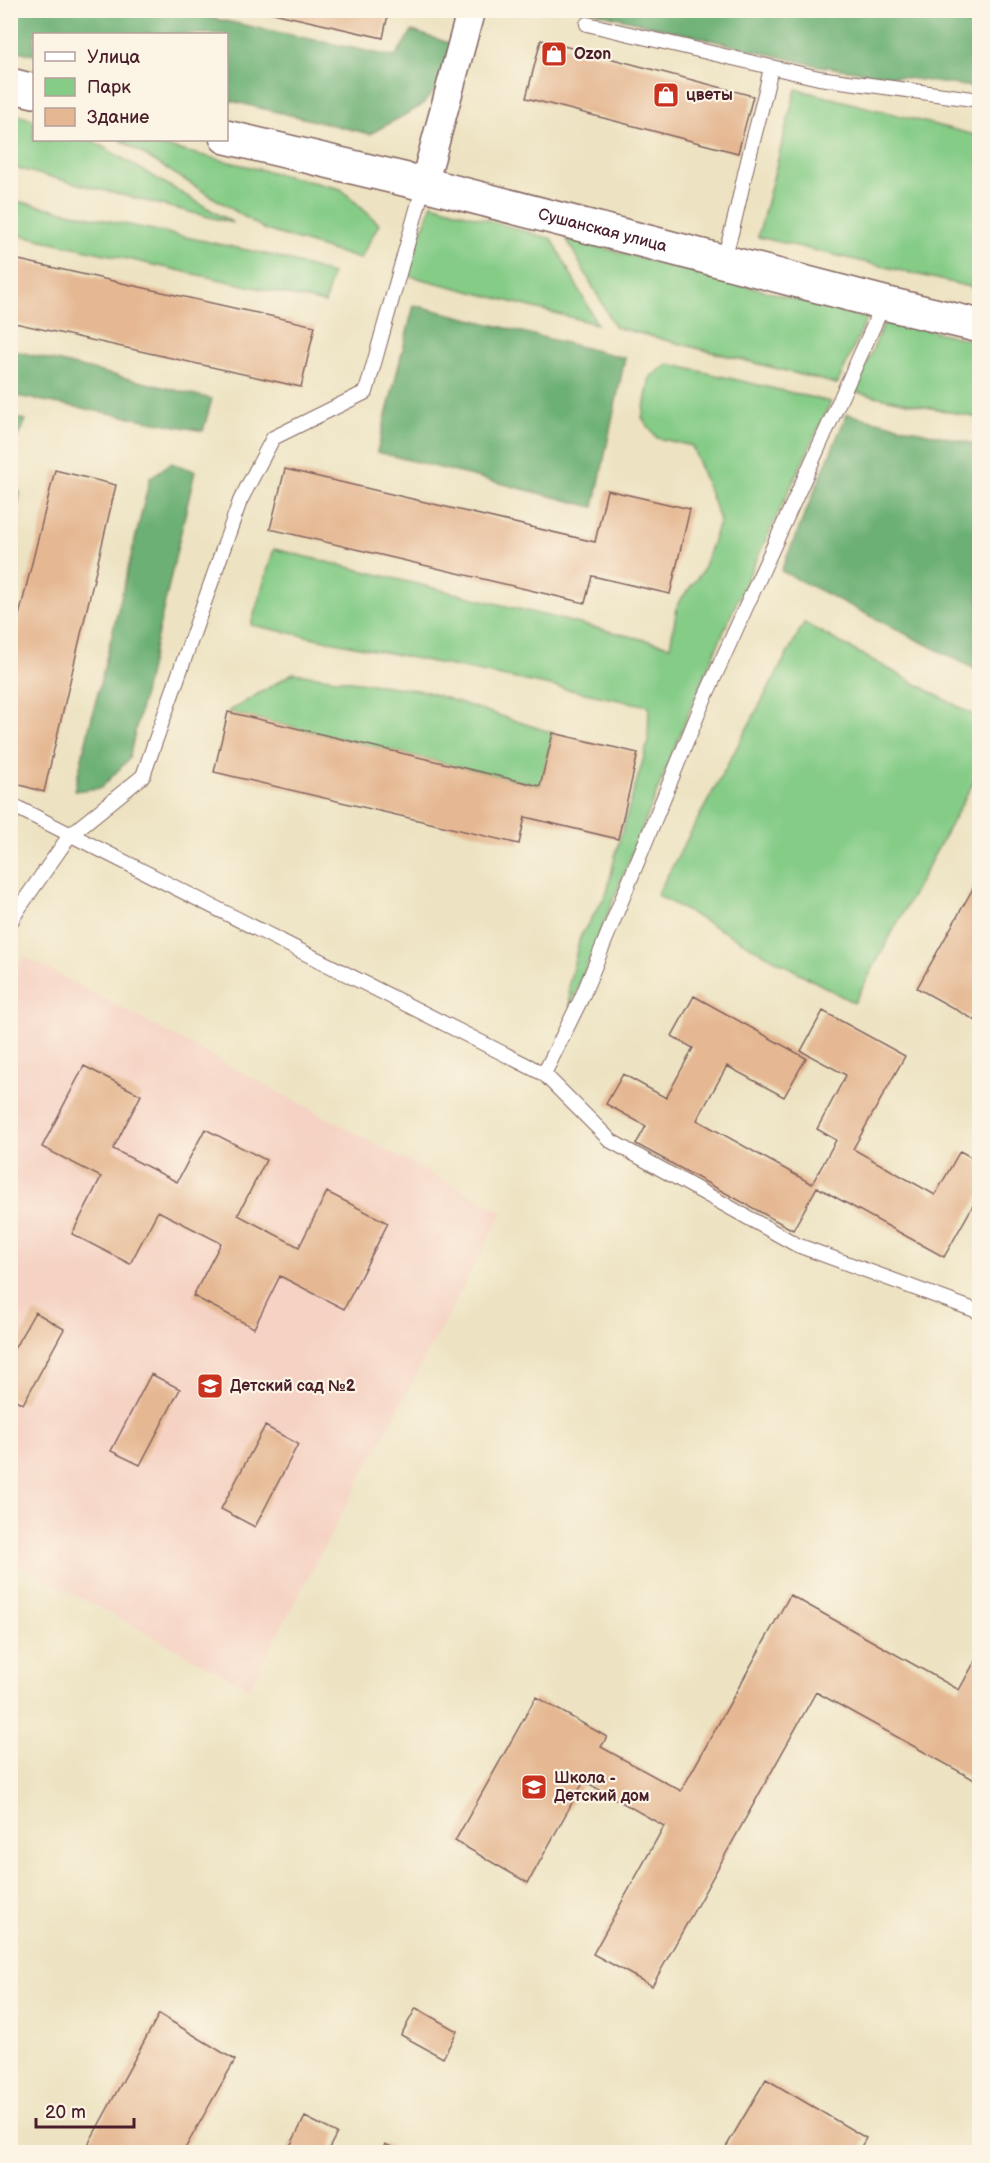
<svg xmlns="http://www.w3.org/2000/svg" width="990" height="2163" font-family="'Balsamiq Sans',sans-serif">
<rect width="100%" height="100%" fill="#fcf5e5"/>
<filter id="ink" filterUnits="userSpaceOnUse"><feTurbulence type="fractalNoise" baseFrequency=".0167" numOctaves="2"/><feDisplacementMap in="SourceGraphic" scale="12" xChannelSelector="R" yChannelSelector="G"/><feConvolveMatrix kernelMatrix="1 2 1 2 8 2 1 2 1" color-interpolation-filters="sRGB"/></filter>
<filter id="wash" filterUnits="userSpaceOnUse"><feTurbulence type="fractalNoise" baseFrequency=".008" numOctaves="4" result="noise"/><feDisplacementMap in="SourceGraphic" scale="24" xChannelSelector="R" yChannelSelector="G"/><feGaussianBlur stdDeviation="1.35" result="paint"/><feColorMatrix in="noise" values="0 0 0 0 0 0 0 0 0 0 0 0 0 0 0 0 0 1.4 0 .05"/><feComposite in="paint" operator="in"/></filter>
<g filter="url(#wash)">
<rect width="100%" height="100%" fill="#ede3c2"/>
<path fill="#f5d2c3" d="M24,956L503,1212L249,1688L11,1561L10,982Z"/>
<path fill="#85cc87" stroke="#687659" stroke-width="1.5" d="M796,89L979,136V289L758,237Z
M11,113L34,120V140H91L233,223L11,167Z
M120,140H138L341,189L379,224L360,259L266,230Z
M11,200L275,256L332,274L325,303L11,233Z
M432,204L552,239L597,324L406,275Z
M566,238L867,318L837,384L615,327Z
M885,320L979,342V418L855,392Z
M669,364L831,402L741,592L696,695L570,1007L569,984L580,937L607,893L616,852L648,743L649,706L251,625L274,549L670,646L678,603L702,572L720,520L692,446L657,438L642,418L650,377Z
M804,623L979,718V772L854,1003L657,895Z
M293,673L424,691L553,733L540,786L228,712Z"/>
<path fill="#6cb074" stroke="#5b6850" stroke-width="1.5" d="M11,10L178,11L395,57L412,31L452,44L444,80L421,106L370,134L227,100L226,34H34V55L11,49Z
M590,11L914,10L979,24V88L819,66Z
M414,305L625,358L594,507L377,452Z
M11,350L212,399L203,431L11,395Z
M847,414L979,445V671L781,571Z
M11,417L26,420L17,438L11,441Z
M171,463L195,471L129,759L101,788L74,791L150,478Z
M11,484L20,493L11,535Z"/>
<g id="blocks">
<path fill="#e5b893" d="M260,10H389L383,38Z
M411,10H449L447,19Z
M541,40L753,96L738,153L526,98Z
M10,258L315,326L301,387L10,322Z
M285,469L595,542L607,490L690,509L670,594L592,576L585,603L270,529Z
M55,470L116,485L44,792L10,782V652Z
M228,712L540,786L553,733L638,753L618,839L525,817L519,844L214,772Z
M980,876V1023L917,988Z
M694,996L806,1058L784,1097L727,1066L697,1120L812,1184L836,1140L817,1129L846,1075L801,1051L823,1011L905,1056L853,1149L935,1195L960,1151L980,1162V1193L944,1257L817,1187L793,1230L636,1144L646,1126L606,1104L623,1074L666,1098L693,1048L672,1036Z
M84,1066L141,1095L113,1149L177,1182L205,1129L266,1160L238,1215L299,1247L327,1192L388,1223L344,1309L280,1276L254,1328L193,1296L221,1243L158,1211L130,1264L72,1234L101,1177L42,1147Z
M35,1312L64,1329L23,1404L10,1397V1356Z
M151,1374L180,1389L140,1465L111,1451Z
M265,1426L298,1444L255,1527L221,1509Z
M790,1595L959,1690L975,1661L980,1663V1783L816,1692L652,1986L593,1954L664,1826L584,1781L528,1883L455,1841L536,1697L607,1737L601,1747L681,1791Z
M416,2008L457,2031L443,2058L401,2035Z
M159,2014L235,2060L183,2152H84Z
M766,2079L866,2138L858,2152H723Z
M305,2117L337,2133L327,2152H287Z
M385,2144L402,2152H381Z"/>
</g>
</g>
<g filter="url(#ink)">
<use href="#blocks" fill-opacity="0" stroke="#836460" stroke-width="1.5"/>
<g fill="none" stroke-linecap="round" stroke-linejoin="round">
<defs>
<path id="service" d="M967,10L980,13
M587,24L771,67
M723,260C735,226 740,192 749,157C756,127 765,98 771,67L819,78L980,100
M10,804L544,1074L611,1141L797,1245L980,1312
M10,923L19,908L70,835L143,776L240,501L273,438L366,392L424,184
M544,1074L582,997L702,704L884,303"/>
<path id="minor" d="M424,184L471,10"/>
<g id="secondary">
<path d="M10,85L34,91"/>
<path id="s1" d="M226,137L424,184L884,303L980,326"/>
</g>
</defs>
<use href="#service" stroke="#836460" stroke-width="16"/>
<use href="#minor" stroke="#836460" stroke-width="30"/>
<use href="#secondary" stroke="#836460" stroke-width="36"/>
<use href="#service" stroke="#fff" stroke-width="14"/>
<use href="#minor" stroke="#fff" stroke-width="27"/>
<use href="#secondary" stroke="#fff" stroke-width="33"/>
</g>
</g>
<defs>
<symbol id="shop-square" viewBox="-11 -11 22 22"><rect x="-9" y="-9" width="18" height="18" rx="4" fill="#c8321e" stroke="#fcf5e5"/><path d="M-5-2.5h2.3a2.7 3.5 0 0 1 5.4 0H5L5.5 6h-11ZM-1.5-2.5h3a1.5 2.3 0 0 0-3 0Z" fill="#fff"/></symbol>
<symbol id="school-square" viewBox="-11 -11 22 22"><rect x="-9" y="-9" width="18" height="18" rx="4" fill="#c8321e" stroke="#fcf5e5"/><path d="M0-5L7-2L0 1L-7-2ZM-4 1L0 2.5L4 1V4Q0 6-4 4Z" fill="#fff"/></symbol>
</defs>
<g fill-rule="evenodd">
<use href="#shop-square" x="539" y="39" width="30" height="30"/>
<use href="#shop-square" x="651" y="80" width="30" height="30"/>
<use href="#school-square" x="195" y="1371" width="30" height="30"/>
<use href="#school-square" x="519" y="1772" width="30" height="30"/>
</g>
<g text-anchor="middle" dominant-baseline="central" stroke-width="4.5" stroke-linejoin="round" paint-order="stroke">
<g font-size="16" font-weight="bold" fill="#4a1f2b" stroke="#fcf5e5" text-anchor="start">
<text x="574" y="54">Ozon</text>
<text x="686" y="95">цветы</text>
<text x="230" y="1386">Детский сад №2</text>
<text x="554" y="1778">Школа -<tspan x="554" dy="18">Детский дом</tspan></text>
</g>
<g font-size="16" fill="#4a1f2b" stroke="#fcf5e5">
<text stroke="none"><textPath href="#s1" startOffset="388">Сушанская улица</textPath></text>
</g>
</g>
<rect width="990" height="2163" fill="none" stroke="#fcf5e5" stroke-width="36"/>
<rect x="33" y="33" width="195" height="108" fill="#fcf5e5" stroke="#b59f9b" stroke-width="1.5"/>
<rect x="45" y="52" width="30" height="9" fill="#ffffff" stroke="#b59f9b" stroke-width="1.5"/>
<text x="87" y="63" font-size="18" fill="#4a1f2b">Улица</text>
<rect x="45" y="78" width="30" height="18" fill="#85cc87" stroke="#b59f9b" stroke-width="1.5"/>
<text x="87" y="93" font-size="18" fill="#4a1f2b">Парк</text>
<rect x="45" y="108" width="30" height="18" fill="#e5b893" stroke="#b59f9b" stroke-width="1.5"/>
<text x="87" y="123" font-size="18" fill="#4a1f2b">Здание</text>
<path d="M36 2118v9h98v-9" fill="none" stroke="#4a1f2b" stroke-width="3"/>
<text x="45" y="2118" font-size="18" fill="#4a1f2b" stroke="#fcf5e5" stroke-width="4.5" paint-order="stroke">20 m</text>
</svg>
